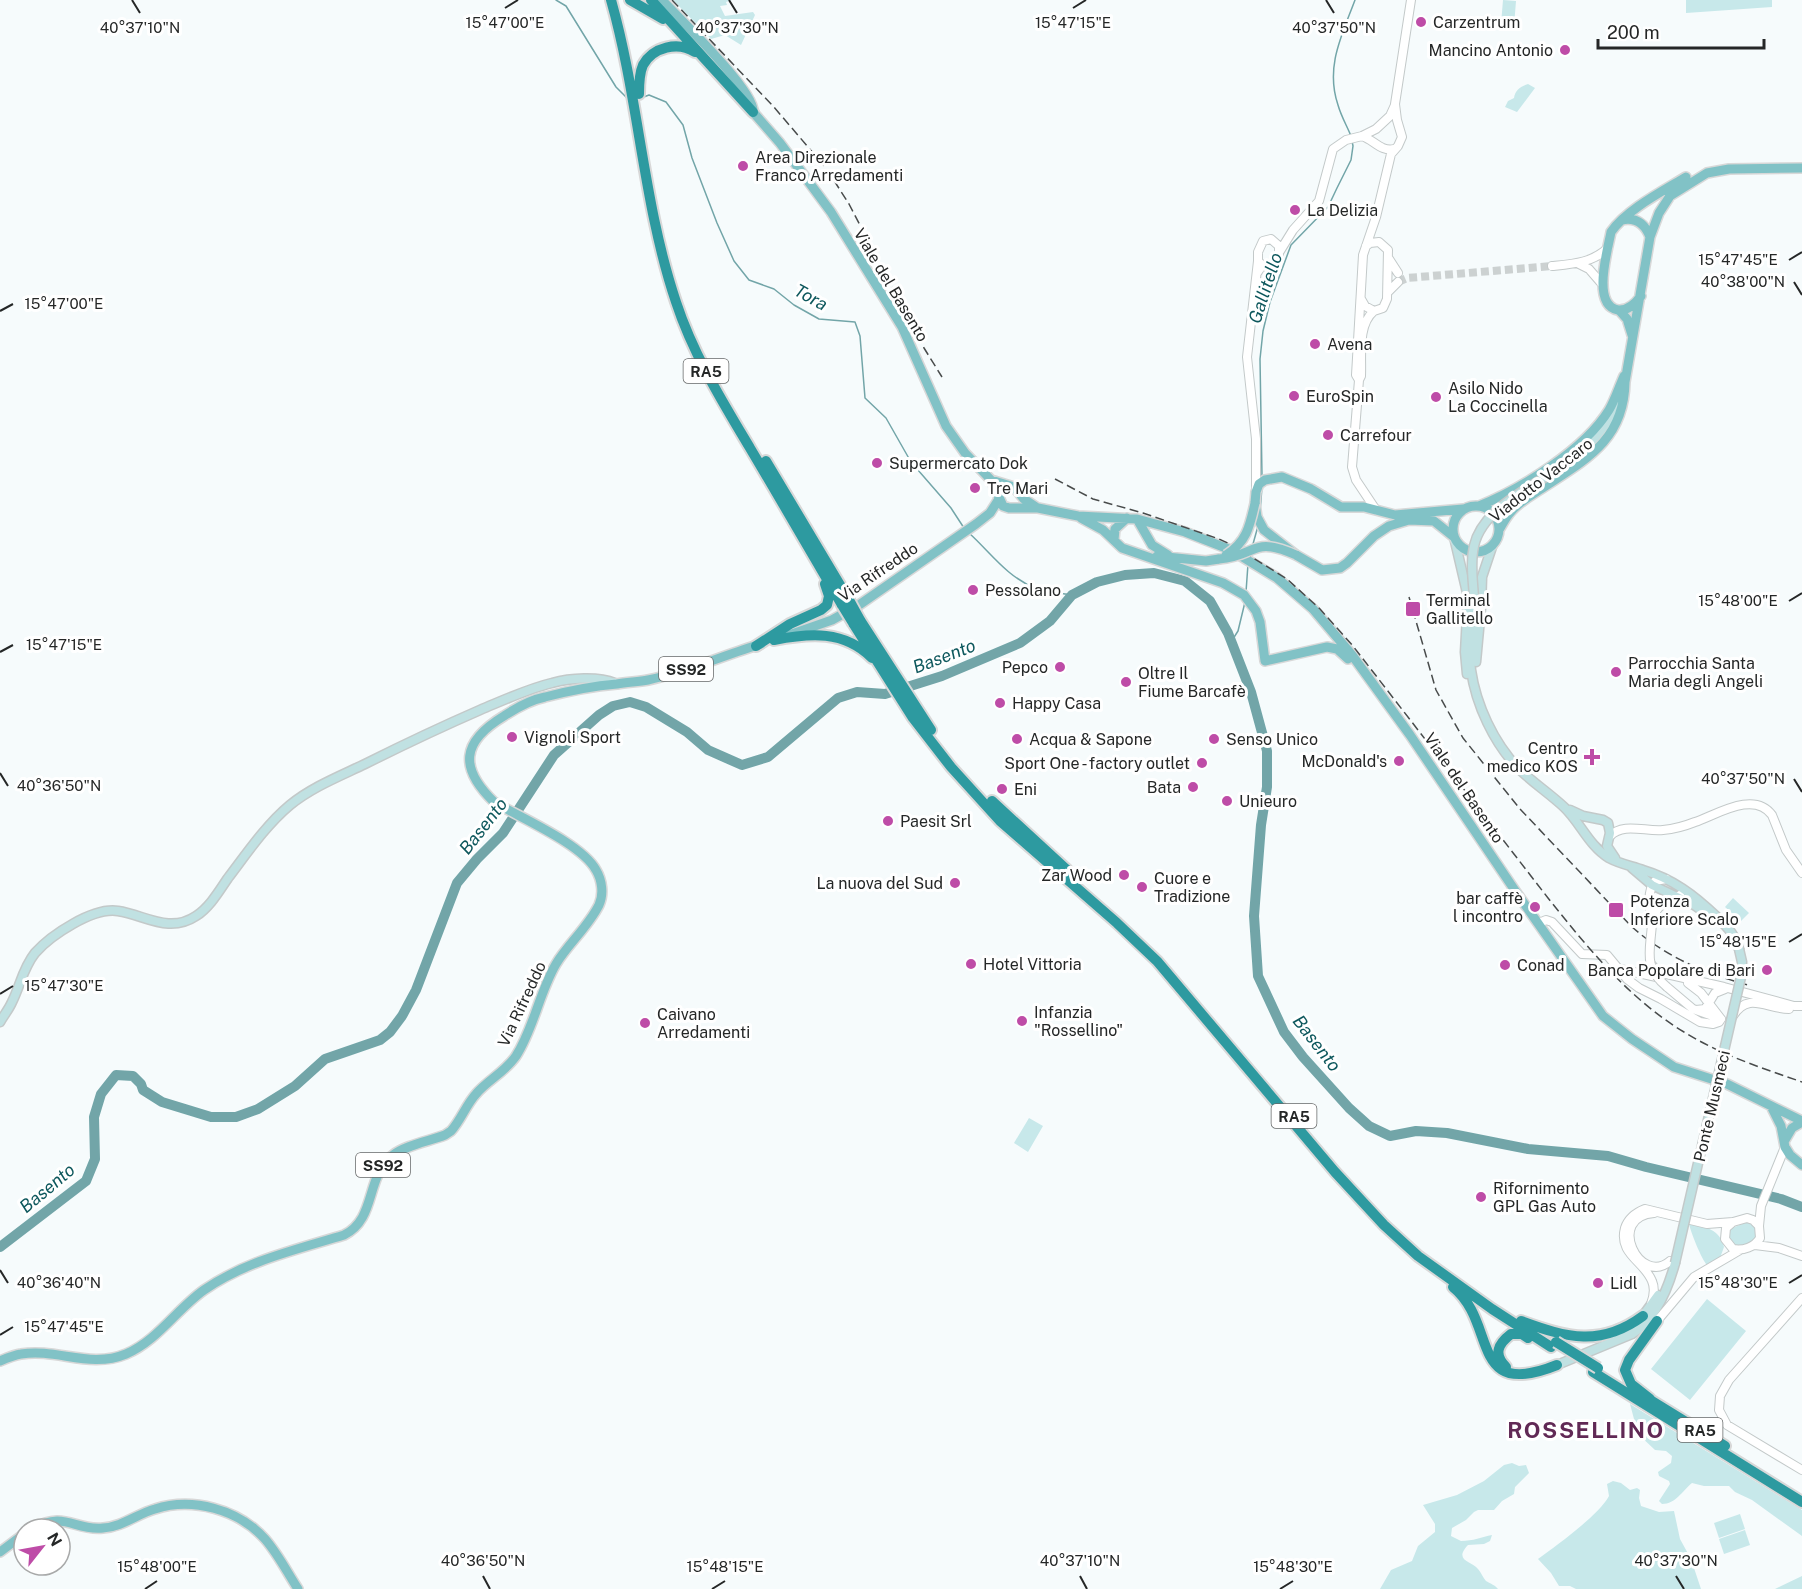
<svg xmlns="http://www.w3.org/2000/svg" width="1802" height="1589" font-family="'Public Sans',sans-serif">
<rect width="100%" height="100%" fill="#f6fbfc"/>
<path fill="#c7e8ea" d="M673,0H732L726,2L727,5L720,6L725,16L753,12L755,15L741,45L725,35L711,39Z
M1503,0L1516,1L1514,26L1501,24Z
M1686,0H1772V7L1686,13Z
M1528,84L1535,88L1517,112L1505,107L1508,101L1514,98C1515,90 1521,86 1528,84Z
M1733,898L1749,913L1741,921L1725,907Z
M1029,1118L1043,1126L1028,1152L1014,1143Z
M1747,1222L1756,1227V1238C1750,1244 1741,1247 1733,1244L1728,1236L1730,1229Z
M1689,1223C1705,1227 1720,1229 1724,1247L1720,1258L1707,1265C1702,1260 1690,1231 1689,1223Z
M1707,1299L1746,1331L1690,1400L1651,1369Z
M1630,1404L1802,1510V1536L1752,1500L1735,1492L1729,1486H1704L1692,1483C1682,1491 1676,1504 1662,1504L1659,1501L1670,1484L1669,1481L1659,1476L1658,1472L1671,1463L1672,1456L1666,1451L1655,1450L1638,1434Z
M1512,1463L1519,1466L1526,1465L1529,1473L1515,1487L1514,1494L1502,1501L1494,1510H1478L1474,1512L1466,1520L1452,1528L1451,1536L1461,1541C1473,1541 1482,1537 1492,1535L1490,1541L1484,1544L1468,1545C1453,1561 1472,1561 1478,1569C1481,1572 1483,1578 1486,1581C1491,1584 1495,1585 1498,1589H1380L1391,1570L1412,1561L1418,1546L1435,1532V1524L1423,1505L1457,1495L1484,1481L1504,1465Z
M1613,1481L1621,1483L1630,1490L1637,1488L1640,1490L1639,1498L1641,1506L1659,1512L1674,1511L1680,1539L1691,1559L1701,1589H1576L1570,1586H1559L1551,1573L1538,1559C1557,1545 1598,1516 1609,1496L1607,1484Z
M1740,1514L1745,1529L1719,1538L1714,1523Z
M1745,1530L1750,1545L1724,1554L1719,1539Z
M1802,1576V1589H1775Z"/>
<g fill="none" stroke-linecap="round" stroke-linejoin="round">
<path stroke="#72a5a8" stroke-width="1.5" d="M556,0L566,6L616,87L627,98
M641,98L649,95L666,102L683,125L692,158L717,223L734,261L749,280L774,289L794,305L819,319L855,322L860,336L865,398L886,418L911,462L951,508L964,528
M1351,136C1347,126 1341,116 1338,105C1325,67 1342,35 1355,0
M1262,476L1260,359L1263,331L1270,302L1291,245L1328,207L1337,188L1351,160L1353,146L1352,141
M1260,512L1262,487
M969,533C990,552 1007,577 1035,588C1046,592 1060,593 1072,595
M1253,544L1258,526
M1246,592L1248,564
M1231,642L1238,631L1245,602"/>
<path stroke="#72a5a8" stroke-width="10" d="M0,1247L86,1181L95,1159L94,1117L101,1094L116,1075L133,1076L141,1084L143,1090L162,1102L211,1117H236L258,1109L295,1086L325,1059L380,1040L390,1032L402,1016L416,990L457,883L477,859L503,833L554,755L599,715L613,706L630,702L646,707L687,732L708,750L742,765L768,757L838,698L857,692L885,694L942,676L1020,643L1050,621L1072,595L1097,582L1125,575L1154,573L1185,581L1210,601L1228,633L1251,692L1267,751V787L1261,825L1254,916L1258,976L1284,1032L1303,1057L1349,1108L1369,1126L1390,1136L1416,1131L1447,1133L1528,1149L1608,1156L1646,1167L1781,1199L1802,1207"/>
<path stroke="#ccd1d1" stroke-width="8" stroke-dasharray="8 4" stroke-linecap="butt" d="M1398,282L1407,278L1552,266"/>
<defs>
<path id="tertiary" d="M1362,136C1374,140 1381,152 1394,149
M1280,251L1293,230L1319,201L1333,149L1346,140L1362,136L1376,129L1390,116L1395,105
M1389,259L1398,273
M1579,264L1589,269L1602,284
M1552,266C1573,264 1592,263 1608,248
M1257,273L1261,267L1272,265L1279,254V246L1271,239L1263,241L1258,252V261L1263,266
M1388,292L1398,282
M1361,299L1365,306L1374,311L1383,308L1387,299L1388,250L1379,242L1370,243L1366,246
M1374,311C1357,325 1362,356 1361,376L1359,380L1352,467L1356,480L1376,510
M1359,380L1356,375L1363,255L1376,217L1391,154L1398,146L1402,137L1397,120L1395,104L1411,0
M1256,490V439L1247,357L1258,261
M1610,836C1623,822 1646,832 1663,830C1674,829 1685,826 1695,822C1716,815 1754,790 1772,815L1786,850L1802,873
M1653,920C1657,901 1668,905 1680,895
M1539,923L1546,920L1552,922L1582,954L1607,955L1627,979L1639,988L1661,999L1700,1022L1713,1024L1719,1022L1721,1019
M1652,924C1650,911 1646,892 1655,881L1666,879
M1652,965L1657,971L1662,973L1724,987L1794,1006H1802
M1620,969L1661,978
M1688,983L1701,993L1721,1019
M1667,987L1693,1009L1721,1019
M1696,1010L1705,1009L1715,993L1725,989
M1733,1016C1748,991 1767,1009 1789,1009
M1654,1213C1605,1217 1640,1287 1670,1261
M1747,1218L1753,1220L1759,1226L1760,1238C1755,1247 1743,1251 1733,1249L1725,1239L1726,1228L1733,1222Z
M1759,1226L1761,1206L1785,1147
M1755,1245L1779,1248L1802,1256
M1802,1298L1729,1380L1720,1396L1719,1410L1727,1425L1802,1470
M1651,1304C1654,1296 1655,1288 1652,1281C1644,1261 1618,1254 1625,1228C1628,1219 1635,1213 1645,1209L1707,1224L1733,1222
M1655,1320L1657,1321L1694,1277L1740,1250"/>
<path id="secondary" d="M1560,468C1587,450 1607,429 1620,399
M1454,537L1468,597L1465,652L1467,674
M1474,597C1474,621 1468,647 1471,670C1476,705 1494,743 1518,768C1532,782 1549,793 1564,807C1580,822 1589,846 1609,858C1620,864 1632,866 1643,870C1673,879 1694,895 1716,916C1726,926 1736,935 1739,949
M1476,662L1481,608L1482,577L1493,544
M1570,810L1583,816L1603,820L1608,823L1610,833L1607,846L1615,858
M1632,868L1652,885L1694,905L1707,914
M0,1022C4,1015 9,1009 12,1002C20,986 23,968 35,953C51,935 93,907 118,911C145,915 169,934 196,916C210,907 219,891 228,878C247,853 266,825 290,805C312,787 340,776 365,764C403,745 441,727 480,710C504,700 527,689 552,683C570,678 598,676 615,683
M1639,1321L1658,1295
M1557,1365L1632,1334C1656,1319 1668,1289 1675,1263"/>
<path id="primary" d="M662,0C678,17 757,93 753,112L780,143L831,212L902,327L946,426L965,453L991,480L1003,506L1009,508H1038L1078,516L1137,519L1185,532L1231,550L1277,578L1313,609L1352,655L1410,735L1516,892L1603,1016L1632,1039L1674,1067L1727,1084L1802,1121
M1622,220C1636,217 1645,224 1650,237
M1641,296C1635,304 1628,311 1618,310C1591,305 1608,249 1611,232C1626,210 1663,191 1686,177
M1619,310L1627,319L1632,335
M991,480L1014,487L1024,499L1036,507
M1479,506C1522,489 1585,449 1609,410C1615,400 1619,387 1624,376
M1453 529a23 23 0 1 1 46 0a23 23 0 1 1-46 0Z
M1081,518L1103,530L1122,548L1223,583L1244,595L1256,611L1260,622L1265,661L1327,647L1337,649L1348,659
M1137,519L1152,545L1168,555
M1499,530C1502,525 1505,519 1509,514C1517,503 1530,496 1541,489C1585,460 1624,441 1625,382L1650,237L1659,213L1670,196L1707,173L1729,169L1802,168
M1454,537L1434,521L1409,520L1389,526L1374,536L1347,563L1340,568L1322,570L1296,555L1264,530L1257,517L1255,503L1256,492L1259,484L1265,480L1282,477L1311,489L1341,507H1364L1395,515L1463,509
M1114,540L1115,529L1127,518
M1157,556L1206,561L1219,559
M789,635L832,620L859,605L976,524L990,513L999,499
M1771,1106L1781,1126L1785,1147L1790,1155L1802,1165
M1785,1140L1792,1128L1802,1122
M0,1361C7,1358 14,1355 21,1354C57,1348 90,1369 126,1354C157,1341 177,1309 204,1290C246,1261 295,1250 344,1235C377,1219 365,1176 393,1155C406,1145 430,1141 445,1135L451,1131C461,1120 466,1105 476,1094C488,1080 505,1072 516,1056C534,1028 539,993 556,964C568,944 588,927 599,905C604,894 602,880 596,870C582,844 521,818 494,802C459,768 461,742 504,716C516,708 530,700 545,697C568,691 593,686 617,684C627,682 638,682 648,680C687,672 724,655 761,644
M32,1529C66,1510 73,1531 103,1528C122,1527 137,1514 155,1509C192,1497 238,1509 265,1539C278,1554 287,1572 298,1589
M0,1552L24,1534"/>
<path id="motorway" d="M611,0C639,99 643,204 676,302C693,354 722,401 750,448C781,500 811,552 842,605
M630,0L663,19
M651,0L753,112
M639,94C639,85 639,74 643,65C653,47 678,41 695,52
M766,461L849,600
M860,620L931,730
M853,623L913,718L951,767L1000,821L1117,923L1157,961L1335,1172L1384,1225L1418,1256L1492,1309L1551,1347
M774,640C810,633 844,630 872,658
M756,646L790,624L821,610L827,605L829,596L825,584
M992,801L1067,870
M1453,1287C1498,1323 1468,1401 1557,1365
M1521,1321C1567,1338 1601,1347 1643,1316
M1506,1367C1493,1354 1498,1344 1511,1334H1522L1528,1338
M1593,1372L1802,1502
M1647,1398L1725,1446
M1650,1399L1631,1384L1625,1370L1629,1360L1657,1321"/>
</defs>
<use href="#tertiary" stroke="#c3c9c9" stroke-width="10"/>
<use href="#secondary" stroke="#c3c9c9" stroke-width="11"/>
<use href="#primary" stroke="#d8d8d8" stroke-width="12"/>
<use href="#motorway" stroke="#d8d8d8" stroke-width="14"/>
<use href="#tertiary" stroke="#fff" stroke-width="8"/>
<use href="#secondary" stroke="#c0e1e2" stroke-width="8"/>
<use href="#primary" stroke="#81c2c6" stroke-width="9"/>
<use href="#motorway" stroke="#2d9aa0" stroke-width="10"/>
<path stroke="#484b4b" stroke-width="1.5" stroke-dasharray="9 4.5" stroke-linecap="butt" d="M672,0L773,106L826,168L849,204L924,348L942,377
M1055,479L1093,499L1143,513L1219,539L1234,546L1287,579L1320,609L1353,646L1548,898C1588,948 1629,999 1684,1032C1721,1055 1762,1068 1802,1082
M1409,597L1436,690L1463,738L1520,809L1631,926C1664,956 1706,974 1748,985"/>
<defs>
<path id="tertiary-bridge" d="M1652,924C1650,952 1643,967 1667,987"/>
<path id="secondary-bridge" d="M1474,597C1473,581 1470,563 1474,546C1482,509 1531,487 1560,468
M1675,1263L1741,977L1742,962L1739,949"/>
<path id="primary-bridge" d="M1226,555C1247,542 1250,525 1255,503
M1219,559C1258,556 1251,535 1296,555"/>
<path id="motorway-bridge" d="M849,600L860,620
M842,605L853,623
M1556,1342L1598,1368"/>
</defs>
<use href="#tertiary-bridge" stroke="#c3c9c9" stroke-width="10" stroke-linecap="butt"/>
<use href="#secondary-bridge" stroke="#c3c9c9" stroke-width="11" stroke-linecap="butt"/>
<use href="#primary-bridge" stroke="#d8d8d8" stroke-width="12" stroke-linecap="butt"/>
<use href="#motorway-bridge" stroke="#d8d8d8" stroke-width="14" stroke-linecap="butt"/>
<use href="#tertiary-bridge" stroke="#fff" stroke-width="8"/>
<use href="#secondary-bridge" stroke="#c0e1e2" stroke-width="8"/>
<use href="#primary-bridge" stroke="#81c2c6" stroke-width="9"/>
<use href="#motorway-bridge" stroke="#2d9aa0" stroke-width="10"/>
</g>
<path fill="none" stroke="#252727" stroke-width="2" d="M132,0L140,13M729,0L737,13M1326,0L1334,13M505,8L518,0M1073,8L1086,0M1789,260L1802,252M1794,282L1802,295M0,311L13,304M1789,601L1802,593M0,652L13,645M0,773L8,786M1794,779L1802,792M1789,942L1802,934M0,994L13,986M0,1270L8,1283M1789,1283L1802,1275M0,1335L13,1327M483,1576L490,1589M1080,1576L1087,1589M1676,1576L1684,1589M145,1589L157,1581M712,1589L725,1581M1280,1589L1293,1581"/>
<g fill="#be4ca7" stroke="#fff" stroke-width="2">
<circle cx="1421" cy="22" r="6"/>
<circle cx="1565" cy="50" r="6"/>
<circle cx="743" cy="166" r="6"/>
<circle cx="1295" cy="210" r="6"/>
<circle cx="1315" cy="344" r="6"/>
<circle cx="1294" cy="396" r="6"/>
<circle cx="1436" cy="397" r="6"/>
<circle cx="1328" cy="435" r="6"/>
<circle cx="877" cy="463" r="6"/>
<circle cx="975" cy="488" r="6"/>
<circle cx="973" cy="590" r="6"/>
<rect x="1405" y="601" width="16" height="16" rx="3"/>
<circle cx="1060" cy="667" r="6"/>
<circle cx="1616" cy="672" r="6"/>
<circle cx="1126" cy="682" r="6"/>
<circle cx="1000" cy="703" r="6"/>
<circle cx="512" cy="737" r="6"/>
<circle cx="1017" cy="739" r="6"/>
<circle cx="1214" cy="739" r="6"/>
<path d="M1589 748h6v6h6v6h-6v6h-6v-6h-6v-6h6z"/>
<circle cx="1399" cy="761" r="6"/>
<circle cx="1202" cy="763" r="6"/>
<circle cx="1193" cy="787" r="6"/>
<circle cx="1002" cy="789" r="6"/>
<circle cx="1227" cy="801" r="6"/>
<circle cx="888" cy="821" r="6"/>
<circle cx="1124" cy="875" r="6"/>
<circle cx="955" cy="883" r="6"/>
<circle cx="1142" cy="887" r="6"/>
<circle cx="1535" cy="907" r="6"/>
<rect x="1608" y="902" width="16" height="16" rx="3"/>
<circle cx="971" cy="964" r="6"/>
<circle cx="1505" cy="965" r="6"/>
<circle cx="1767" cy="970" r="6"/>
<circle cx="1022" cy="1021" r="6"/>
<circle cx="645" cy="1023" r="6"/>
<circle cx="1481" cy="1197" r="6"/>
<circle cx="1598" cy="1283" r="6"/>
</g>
<g text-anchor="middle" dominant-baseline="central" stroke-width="6" stroke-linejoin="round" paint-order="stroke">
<g fill="#fff" stroke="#666868" stroke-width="1.5">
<rect x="683.5" y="359" width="45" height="24" rx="4.5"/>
<rect x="659" y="657" width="54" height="24" rx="4.5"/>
<rect x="1271.5" y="1104" width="45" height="24" rx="4.5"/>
<rect x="356" y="1153" width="54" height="24" rx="4.5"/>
<rect x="1677.5" y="1418" width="45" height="24" rx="4.5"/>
</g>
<g font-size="15" font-weight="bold" fill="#252727">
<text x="706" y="371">RA5</text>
<text x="686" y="669">SS92</text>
<text x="1294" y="1116">RA5</text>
<text x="383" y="1165">SS92</text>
<text x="1700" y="1430">RA5</text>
</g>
<g font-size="16" fill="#252727" stroke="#fff" text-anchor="start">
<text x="1433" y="22">Carzentrum</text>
<text x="1553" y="50" text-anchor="end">Mancino Antonio</text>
<text x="755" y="157">Area Direzionale<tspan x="755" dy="18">Franco Arredamenti</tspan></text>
<text x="1307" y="210">La Delizia</text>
<text x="1327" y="344">Avena</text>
<text x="1448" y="388">Asilo Nido<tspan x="1448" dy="18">La Coccinella</tspan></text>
<text x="1306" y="396">EuroSpin</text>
<text x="1340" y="435">Carrefour</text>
<text x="889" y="463">Supermercato Dok</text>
<text x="987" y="488">Tre Mari</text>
<text x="985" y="590">Pessolano</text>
<text x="1426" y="600">Terminal<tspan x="1426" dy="18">Gallitello</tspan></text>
<text x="1628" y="663">Parrocchia Santa<tspan x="1628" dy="18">Maria degli Angeli</tspan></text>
<text x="1048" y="667" text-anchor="end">Pepco</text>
<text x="1138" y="673">Oltre Il<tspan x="1138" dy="18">Fiume Barcafè</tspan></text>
<text x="1012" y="703">Happy Casa</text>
<text x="524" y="737">Vignoli Sport</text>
<text x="1029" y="739">Acqua &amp; Sapone</text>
<text x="1226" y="739">Senso Unico</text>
<text x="1578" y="748" text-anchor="end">Centro<tspan x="1578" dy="18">medico KOS</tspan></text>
<text x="1387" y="761" text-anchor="end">McDonald's</text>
<text x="1190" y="763" text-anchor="end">Sport One - factory outlet</text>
<text x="1181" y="787" text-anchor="end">Bata</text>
<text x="1014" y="789">Eni</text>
<text x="1239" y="801">Unieuro</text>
<text x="900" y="821">Paesit Srl</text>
<text x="1112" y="875" text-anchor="end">Zar Wood</text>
<text x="1154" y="878">Cuore e<tspan x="1154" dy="18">Tradizione</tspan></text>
<text x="943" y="883" text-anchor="end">La nuova del Sud</text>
<text x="1523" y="898" text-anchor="end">bar caffè<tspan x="1523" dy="18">l incontro</tspan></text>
<text x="1630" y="901">Potenza<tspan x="1630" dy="18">Inferiore Scalo</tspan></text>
<text x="983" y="964">Hotel Vittoria</text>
<text x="1517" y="965">Conad</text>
<text x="1755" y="970" text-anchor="end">Banca Popolare di Bari</text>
<text x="1034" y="1012">Infanzia<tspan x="1034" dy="18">"Rossellino"</tspan></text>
<text x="657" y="1014">Caivano<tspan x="657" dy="18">Arredamenti</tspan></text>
<text x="1493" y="1188">Rifornimento<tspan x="1493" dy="18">GPL Gas Auto</tspan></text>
<text x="1610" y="1283">Lidl</text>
</g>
<g font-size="16" fill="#252727" stroke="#fff">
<text transform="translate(891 285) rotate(59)">Viale del Basento</text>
<text transform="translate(1541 480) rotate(-38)">Viadotto Vaccaro</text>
<text transform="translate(878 572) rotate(-34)">Via Rifreddo</text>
<text transform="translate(1464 788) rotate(56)">Viale del Basento</text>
<text transform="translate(522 1004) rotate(-65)">Via Rifreddo</text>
<text transform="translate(1712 1106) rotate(-77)">Ponte Musmeci</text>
</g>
<g font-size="18" font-style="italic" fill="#0e585d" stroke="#fff">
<text transform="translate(1265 288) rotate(-72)">Gallitello</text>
<text transform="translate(811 297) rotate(29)">Tora</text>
<text transform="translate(944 656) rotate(-21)">Basento</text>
<text transform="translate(483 826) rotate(-52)">Basento</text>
<text transform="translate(1317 1043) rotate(52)">Basento</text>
<text transform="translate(47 1188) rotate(-40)">Basento</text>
</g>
<g font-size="22" font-weight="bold" letter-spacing="1.5" fill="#612955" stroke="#fff">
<text x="1586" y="1430">ROSSELLINO</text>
</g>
</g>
<g font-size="15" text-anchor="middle" fill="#252727" stroke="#fff" stroke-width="6" stroke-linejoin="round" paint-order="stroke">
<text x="505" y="28">15°47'00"E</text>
<text x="1073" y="28">15°47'15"E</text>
<text x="140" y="33">40°37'10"N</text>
<text x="737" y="33">40°37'30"N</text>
<text x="1334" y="33">40°37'50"N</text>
<text x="1738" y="265">15°47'45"E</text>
<text x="1743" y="287">40°38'00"N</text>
<text x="64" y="309">15°47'00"E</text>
<text x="1738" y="606">15°48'00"E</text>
<text x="64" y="650">15°47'15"E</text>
<text x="1743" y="784">40°37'50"N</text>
<text x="59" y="791">40°36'50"N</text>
<text x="1738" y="947">15°48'15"E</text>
<text x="64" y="991">15°47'30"E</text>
<text x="59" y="1288">40°36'40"N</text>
<text x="1738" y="1288">15°48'30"E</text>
<text x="64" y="1332">15°47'45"E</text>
<text x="483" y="1566">40°36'50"N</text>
<text x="1080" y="1566">40°37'10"N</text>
<text x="1676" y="1566">40°37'30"N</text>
<text x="157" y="1572">15°48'00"E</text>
<text x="725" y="1572">15°48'15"E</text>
<text x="1293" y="1572">15°48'30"E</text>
</g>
<g transform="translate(42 1547) rotate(59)"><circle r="28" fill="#ffffff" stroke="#a8a9a9" stroke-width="1.5"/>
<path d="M0-4.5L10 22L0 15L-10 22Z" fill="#be4ca7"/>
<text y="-9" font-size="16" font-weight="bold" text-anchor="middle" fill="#252727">N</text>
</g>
<path d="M1598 39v9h166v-9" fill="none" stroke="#252727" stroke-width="3"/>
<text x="1607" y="39" font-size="18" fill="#252727" stroke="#ffffff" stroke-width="4.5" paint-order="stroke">200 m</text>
</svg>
